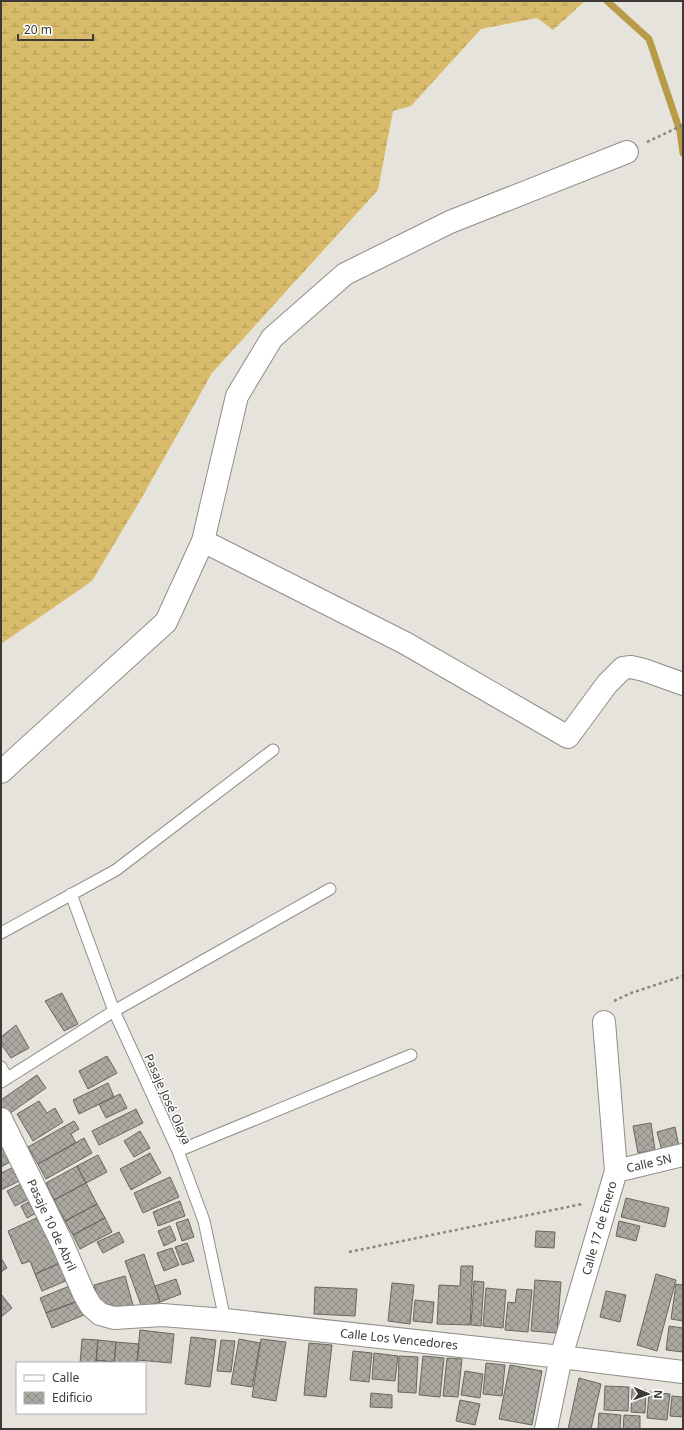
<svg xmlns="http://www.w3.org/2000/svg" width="684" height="1430" font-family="'Noto Sans',sans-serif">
<defs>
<pattern id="wetland-marsh" width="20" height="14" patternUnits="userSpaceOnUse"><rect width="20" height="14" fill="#d9bc6b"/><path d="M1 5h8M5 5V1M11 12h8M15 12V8" fill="none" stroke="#b19a59"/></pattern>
<pattern id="building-cross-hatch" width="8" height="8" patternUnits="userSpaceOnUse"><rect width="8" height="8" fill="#aba8a1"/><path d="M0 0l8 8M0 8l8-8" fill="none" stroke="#8c8a84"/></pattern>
</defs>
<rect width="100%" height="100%" fill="#e5e3db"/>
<path fill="url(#wetland-marsh)" d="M1,1H585L553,30L537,18L481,29L411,106L393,111L378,190L212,373L141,499L92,581L1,644Z"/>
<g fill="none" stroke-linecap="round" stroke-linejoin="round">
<path stroke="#b79b46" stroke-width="7" d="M607,1L649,39L680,131L683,153"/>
</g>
<path fill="url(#building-cross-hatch)" stroke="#68665f" d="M62,993L78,1024L64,1031L45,1001Z
M16,1025L29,1048L11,1058L1,1044V1037Z
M107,1056L117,1073L88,1089L79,1071Z
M37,1075L46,1088L6,1116L1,1110V1100Z
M108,1083L114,1097L79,1114L73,1100Z
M120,1094L127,1108L106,1118L99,1104Z
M39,1101L47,1113L55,1108L63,1122L33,1141L17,1114Z
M136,1109L143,1123L99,1145L92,1131Z
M74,1121L79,1129L71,1134L76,1143L38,1164L28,1147Z
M651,1123L655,1150L638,1153L633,1126Z
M675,1127L679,1147L662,1151L657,1132Z
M140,1131L150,1148L134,1157L124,1141Z
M1,1136L14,1160L1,1167Z
M84,1138L92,1153L46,1179L38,1164Z
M150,1153L161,1173L131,1190L120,1169Z
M98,1155L107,1172L86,1183L77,1166Z
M18,1165L25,1178L1,1190V1173Z
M77,1166L86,1183L54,1200L46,1183Z
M170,1177L179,1197L143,1213L134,1193Z
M25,1182L33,1197L15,1206L7,1191Z
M86,1183L97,1204L65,1221L54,1200Z
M626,1198L669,1208L665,1227L621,1217Z
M34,1199L40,1211L27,1218L21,1206Z
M180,1201L185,1216L158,1226L153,1212Z
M97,1204L105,1218L73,1235L65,1221Z
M41,1216L60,1263L35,1274L30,1261L22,1264L8,1231Z
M105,1218L112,1232L80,1249L73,1235Z
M188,1219L194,1237L182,1241L176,1223Z
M619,1221L640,1226L636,1241L616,1236Z
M170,1226L176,1240L164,1246L158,1231Z
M536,1231L555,1232L554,1248L535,1247Z
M119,1232L124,1242L103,1253L97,1242Z
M187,1243L194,1261L182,1265L175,1247Z
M172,1248L179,1265L164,1271L157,1253Z
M144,1254L160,1302L142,1308L125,1261Z
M1,1258L7,1268L1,1272Z
M60,1263L68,1280L42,1291L35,1274Z
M461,1266H473L470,1325L437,1324L439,1285L460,1286Z
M656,1274L676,1280L657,1351L637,1345Z
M125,1276L133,1305L103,1314L94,1285Z
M176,1279L181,1294L160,1302L155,1286Z
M535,1280L561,1282L557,1333L531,1331Z
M474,1281L484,1282L481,1326L471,1325Z
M392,1283L414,1285L410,1324L388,1321Z
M676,1284L683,1285V1321L671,1319Z
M72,1285L78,1301L46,1313L40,1298Z
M315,1287L357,1289L355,1316L314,1314Z
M486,1288L506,1290L503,1328L483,1326Z
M517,1289L532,1290L528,1332L505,1330L508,1302L515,1303Z
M606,1291L626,1295L620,1322L600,1317Z
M1,1294L12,1308L1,1317Z
M415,1300L434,1302L432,1323L413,1321Z
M78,1301L84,1315L52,1328L46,1313Z
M669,1326L683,1328V1352L666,1350Z
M140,1330L174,1334L171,1363L137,1360Z
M191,1337L216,1340L210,1387L185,1384Z
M82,1339L98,1340L96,1363H80Z
M239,1339L260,1343L252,1387L231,1384Z
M261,1339L286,1342L276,1401L252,1397Z
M98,1340L116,1342L114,1362L96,1360Z
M221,1340L235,1341L231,1372L217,1371Z
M116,1342L139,1344L137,1363H114Z
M309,1343L332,1345L326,1397L304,1395Z
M353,1351L372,1353L369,1382L350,1380Z
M374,1353L398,1356L395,1381L372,1379Z
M399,1356L418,1357L416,1393L398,1392Z
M423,1356L444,1358L440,1397L419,1395Z
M447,1358L462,1359L458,1397L443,1396Z
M96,1360L114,1362V1363H96Z
M486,1363L505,1365L502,1396L483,1394Z
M510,1365L542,1371L532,1425L499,1419Z
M465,1371L483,1374L480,1398L461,1395Z
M579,1378L601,1384L591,1429H568Z
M605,1386L629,1387L628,1411L604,1410Z
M632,1389L646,1390L645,1413L631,1412Z
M649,1392L670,1394L667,1420L647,1418Z
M371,1393L392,1395V1408L370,1407Z
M672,1396L683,1397V1417L670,1416Z
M460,1400L480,1404L475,1425L456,1421Z
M599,1413L621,1415L620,1429H598Z
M624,1415L640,1416V1429H623Z"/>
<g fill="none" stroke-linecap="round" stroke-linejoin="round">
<defs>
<path id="service" d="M71,894L114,1011L178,1151L204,1221L225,1320
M1,933L116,870L273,750
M1,1067L7,1078
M1,1082L114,1011L330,889
M178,1151L411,1055"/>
<path id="minor" d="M203,541L405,643L568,737L607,684L623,668L631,667L644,670L683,684
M1,772L166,622L203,541L237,396L272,338L345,274L450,222L627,152
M1,1119L62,1243L84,1294L91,1306L100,1314L114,1318L162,1315L225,1320L561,1357L683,1372
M616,1171L683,1155
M546,1429L561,1357L616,1171L604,1022"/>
</defs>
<use href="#service" stroke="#918e87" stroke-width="13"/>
<use href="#minor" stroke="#918e87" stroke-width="24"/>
<path stroke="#898782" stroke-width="2.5" stroke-dasharray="3 3" stroke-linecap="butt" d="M647,142L683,125
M614,1001L631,993L683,976
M349,1252L582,1204"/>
<use href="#service" stroke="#fff" stroke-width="11"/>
<use href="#minor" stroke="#fff" stroke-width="22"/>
</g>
<g text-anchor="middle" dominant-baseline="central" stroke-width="3" stroke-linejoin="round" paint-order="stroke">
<g font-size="12" fill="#3b3a37" stroke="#fff">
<text transform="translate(168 1099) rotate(66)">Pasaje José Olaya</text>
<text transform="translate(649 1163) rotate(-13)">Calle SN</text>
<text transform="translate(52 1225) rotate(65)">Pasaje 10 de Abril</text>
<text transform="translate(599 1228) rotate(-74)">Calle 17 de Enero</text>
<text transform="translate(399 1339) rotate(6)">Calle Los Vencedores</text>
</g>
</g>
<rect width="684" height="1430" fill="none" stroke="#3b3a37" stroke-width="4"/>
<rect x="16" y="1362" width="130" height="52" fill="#ffffff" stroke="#b1b0af"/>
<rect x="24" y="1375" width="20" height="6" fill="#ffffff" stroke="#b1b0af"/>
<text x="52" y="1382" font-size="12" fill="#3b3a37">Calle</text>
<rect x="24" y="1392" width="20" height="12" fill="url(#building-cross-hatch)" stroke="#b1b0af"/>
<text x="52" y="1402" font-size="12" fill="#3b3a37">Edificio</text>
<g transform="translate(648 1394) rotate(92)" stroke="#ffffff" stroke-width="3" paint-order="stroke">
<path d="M0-3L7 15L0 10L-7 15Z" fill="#3b3a37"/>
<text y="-6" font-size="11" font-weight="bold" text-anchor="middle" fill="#3b3a37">N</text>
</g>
<path d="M18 34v6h75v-6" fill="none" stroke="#3b3a37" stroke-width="2"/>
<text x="24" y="34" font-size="12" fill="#3b3a37" stroke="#ffffff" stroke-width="3" paint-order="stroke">20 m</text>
</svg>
